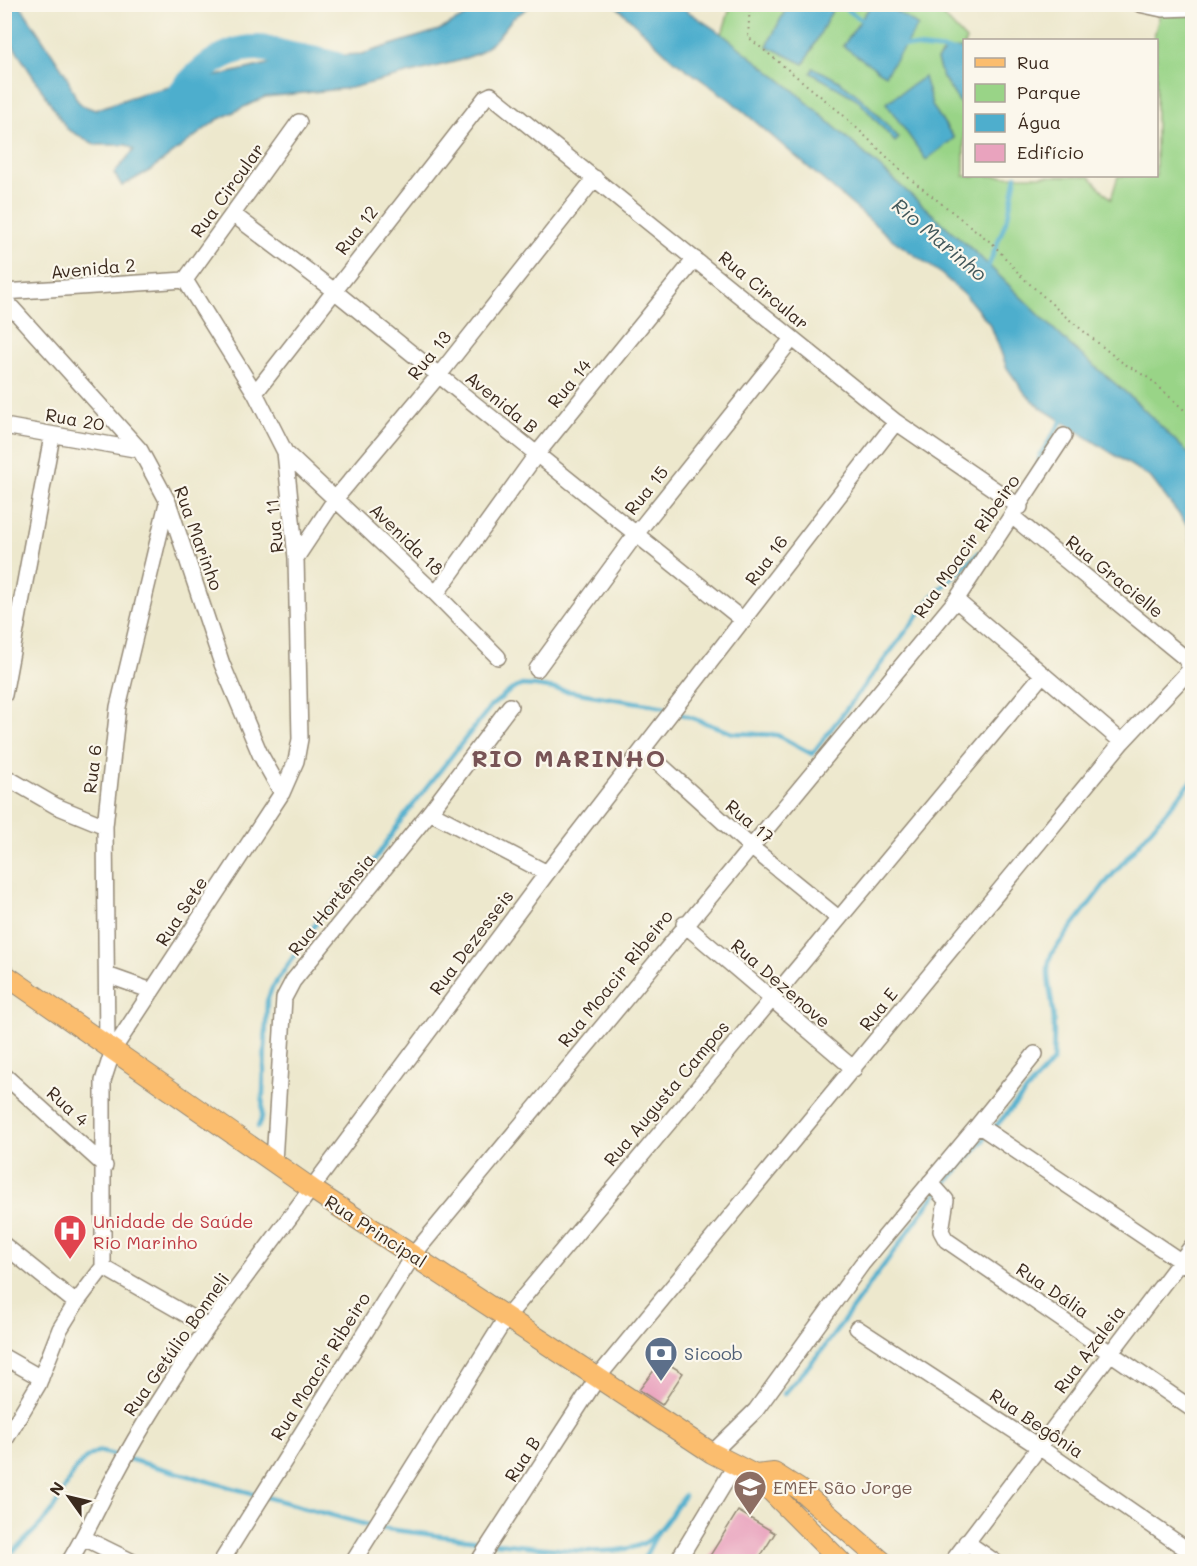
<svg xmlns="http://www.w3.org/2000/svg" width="1197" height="1566" font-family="Mali,sans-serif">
<rect width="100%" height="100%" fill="#fbf7ec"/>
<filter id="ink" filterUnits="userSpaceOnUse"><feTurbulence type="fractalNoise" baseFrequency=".0167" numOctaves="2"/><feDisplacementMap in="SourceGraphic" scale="12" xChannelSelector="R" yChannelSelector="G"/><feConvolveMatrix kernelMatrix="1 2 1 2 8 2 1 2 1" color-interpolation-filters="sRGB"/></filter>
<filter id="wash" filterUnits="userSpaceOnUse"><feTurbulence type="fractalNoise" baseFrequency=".008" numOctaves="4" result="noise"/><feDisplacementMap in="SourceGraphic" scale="24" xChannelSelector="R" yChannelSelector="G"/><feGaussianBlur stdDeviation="1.35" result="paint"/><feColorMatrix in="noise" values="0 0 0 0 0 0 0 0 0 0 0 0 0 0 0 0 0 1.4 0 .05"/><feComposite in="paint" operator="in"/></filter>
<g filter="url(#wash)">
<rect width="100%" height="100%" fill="#ede8cd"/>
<path fill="#99d487" stroke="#6a7f52" stroke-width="1.5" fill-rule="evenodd" d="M731,5H788L767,46L804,64L835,5H871L843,46L918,26L887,5H939L937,9L966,40L964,49L945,50L937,60L942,76L964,109V176H1089L1111,199L1118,176H1156V40H1153L1160,13L1192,5V457L1132,398L1071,346L976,253L792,89L722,34ZM886,103L933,107L954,138Z"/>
<path fill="#4eaecd" stroke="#446c76" stroke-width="1.5" d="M4,5H20L65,73L77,100L82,105L95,110L140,94L272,63L304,57L362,54L439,30L486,5H532L512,19L496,39L479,53L458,61L351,88L265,97L217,120L149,171L122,186L114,173L134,150L127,145H96L67,129L5,33Z
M615,5H678L722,34L792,89L976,253L1071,346L1132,398L1192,457V550L1188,526L1151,478L1041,408L1025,393L1007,368L991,326L967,297L939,272L893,240L730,100L672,59Z
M788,5H835L804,64L767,46Z
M871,5H887L918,26L885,75L843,46Z
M964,49V109L942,76L937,60L945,50Z
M813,68C850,82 873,109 899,138L895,142L857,99L811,73Z
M924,77L933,107L954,138L926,160L886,103Z"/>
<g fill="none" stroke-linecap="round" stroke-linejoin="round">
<path stroke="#4eaecd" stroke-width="4.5" d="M839,4L866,23
M900,45L964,52
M987,270L1008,216L1016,176
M1038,466L1040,455L1065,416
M258,1127L262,1116L267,1001L272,988L319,919L375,859L402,819L491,706L511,690L522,685L536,686L659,706L733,733L777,735L812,754L933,596L980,552
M784,1394L823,1349L932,1199L1053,1061C1054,1043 1055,1022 1052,1004C1050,986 1044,970 1052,953L1103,886L1192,781
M266,1497L371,1526
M379,1528L487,1542
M495,1543C532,1545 614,1561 646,1542C661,1533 673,1510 684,1496
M4,1560C19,1546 39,1528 51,1512C68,1489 70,1463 99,1451L258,1495
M642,1562L658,1532"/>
<path stroke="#4eaecd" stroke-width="26" d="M168,110C187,80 220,46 259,48C270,49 280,53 291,55C306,58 322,60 336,65"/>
</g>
<g id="blocks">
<path fill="#e9a3be" d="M662,1360L683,1373L662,1405L639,1390Z
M738,1511L775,1533L757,1562H706Z"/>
</g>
</g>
<g filter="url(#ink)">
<use href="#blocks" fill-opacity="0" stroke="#948976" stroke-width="1.5"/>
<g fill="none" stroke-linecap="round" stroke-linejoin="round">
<defs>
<path id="minor" d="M1139,4L1162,9L1192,8
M234,215L333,290L744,621
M185,280L299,122
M4,292L185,280
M4,299L140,450L168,502L222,664L260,754L282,793
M255,393L485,98L491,95L896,422L1020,507
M4,426L140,450
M285,452L436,594L498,657
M296,558L336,498L439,375L595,178
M436,594L536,455L695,259
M956,600L1122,742
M537,669L636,534L792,339
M4,695L52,436
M643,749L751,847L837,917
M4,776L56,806L105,826
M430,812L547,873
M684,924L854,1069
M107,975L152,991
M107,1046L105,826L118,707L167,503
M4,1075L105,1166
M978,1125L1035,1054
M274,1162L284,998L293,981L430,812L510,706
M930,1182L946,1200L941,1231L946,1240L1192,1409
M4,1245L76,1303
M103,1267L208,1327
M857,1328L1039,1447L1192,1553
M4,1357L41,1378
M4,1442L38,1385L60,1329L76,1303L103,1267V1081L113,1050L282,793L296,761L300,739L296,558L285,452L255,393L185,280
M712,1453L756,1410L862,1264L978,1125L1192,1269
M84,1538L133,1562
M966,1542L995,1562
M69,1562C87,1533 100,1502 117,1472C144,1421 175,1374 208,1327L547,873L896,422
M221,1562L414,1254L956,600L1064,436
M353,1562L506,1318L1043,674
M478,1562L598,1377L1122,742L1188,672L1190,667L1185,658L1013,517
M677,1562L735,1466
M952,1562L1192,1246"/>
<path id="major" d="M4,974L312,1189L712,1453L755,1475L841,1562
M755,1475L774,1473L799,1489L883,1562"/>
</defs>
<use href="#minor" stroke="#948976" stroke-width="18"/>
<use href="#major" stroke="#948976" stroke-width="22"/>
<path stroke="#948976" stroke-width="2" stroke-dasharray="1.5 4.5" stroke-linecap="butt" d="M750,4L748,37L841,113L909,178L993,244L1021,276L1065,316L1120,361L1150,379L1192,417
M1051,1561V1562"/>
<use href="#minor" stroke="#fff" stroke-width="15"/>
<use href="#major" stroke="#fbbd6e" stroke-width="20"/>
</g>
</g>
<defs>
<symbol id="hospital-pin" viewBox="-11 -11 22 30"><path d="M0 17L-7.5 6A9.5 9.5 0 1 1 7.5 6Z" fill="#e0444e" stroke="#fbf7ec"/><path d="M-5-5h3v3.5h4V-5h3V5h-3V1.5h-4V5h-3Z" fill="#fff"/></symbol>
<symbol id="bank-pin" viewBox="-11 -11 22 30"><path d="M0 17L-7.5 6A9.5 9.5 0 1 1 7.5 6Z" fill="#5c6f8a" stroke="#fbf7ec"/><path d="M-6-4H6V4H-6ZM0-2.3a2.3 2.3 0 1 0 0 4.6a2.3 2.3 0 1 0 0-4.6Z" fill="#fff"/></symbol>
<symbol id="school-pin" viewBox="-11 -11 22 30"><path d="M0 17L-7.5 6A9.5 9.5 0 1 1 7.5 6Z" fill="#8d6e63" stroke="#fbf7ec"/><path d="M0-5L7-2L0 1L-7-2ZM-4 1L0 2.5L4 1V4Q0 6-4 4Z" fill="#fff"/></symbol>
</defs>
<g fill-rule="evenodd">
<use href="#hospital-pin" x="51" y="1212" width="38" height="52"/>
<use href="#bank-pin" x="642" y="1334" width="38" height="52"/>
<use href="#school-pin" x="731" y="1468" width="38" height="52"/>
</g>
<g text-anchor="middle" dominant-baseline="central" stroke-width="4.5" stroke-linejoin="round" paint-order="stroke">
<g font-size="18" fill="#3b2a1e" stroke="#fbf7ec">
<text transform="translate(227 190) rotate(-54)">Rua Circular</text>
<text transform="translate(356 230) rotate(-52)">Rua 12</text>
<text transform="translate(93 268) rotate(-5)">Avenida 2</text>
<text transform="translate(764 290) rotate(40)">Rua Circular</text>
<text transform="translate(429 355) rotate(-51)">Rua 13</text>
<text transform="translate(569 383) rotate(-51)">Rua 14</text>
<text transform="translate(502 402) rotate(39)">Avenida B</text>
<text transform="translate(75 419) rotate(10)">Rua 20</text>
<text transform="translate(646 490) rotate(-51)">Rua 15</text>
<text transform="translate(274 526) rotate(-96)">Rua 11</text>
<text transform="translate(199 538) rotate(70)">Rua Marinho</text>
<text transform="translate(407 539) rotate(44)">Avenida 18</text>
<text transform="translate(966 546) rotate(-55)">Rua Moacir Ribeiro</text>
<text transform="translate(766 560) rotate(-53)">Rua 16</text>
<text transform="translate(1115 576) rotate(39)">Rua Gracielle</text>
<text transform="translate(92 769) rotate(-83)">Rua 6</text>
<text transform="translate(750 821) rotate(40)">Rua 17</text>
<text transform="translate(331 904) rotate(-51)">Rua Hortênsia</text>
<text transform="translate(181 911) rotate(-57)">Rua Sete</text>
<text transform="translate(471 942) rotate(-53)">Rua Dezesseis</text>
<text transform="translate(615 978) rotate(-51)">Rua Moacir Ribeiro</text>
<text transform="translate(781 983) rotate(41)">Rua Dezenove</text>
<text transform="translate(878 1009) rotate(-51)">Rua E</text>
<text transform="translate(666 1093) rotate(-50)">Rua Augusta Campos</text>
<text transform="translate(68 1106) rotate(42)">Rua 4</text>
<text transform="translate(376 1231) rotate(33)">Rua Principal</text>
<text transform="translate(1053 1290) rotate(34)">Rua Dália</text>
<text transform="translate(176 1344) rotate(-55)">Rua Getúlio Bonneli</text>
<text transform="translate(1089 1349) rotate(-53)">Rua Azaleia</text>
<text transform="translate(320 1366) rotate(-58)">Rua Moacir Ribeiro</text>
<text transform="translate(1037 1423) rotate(34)">Rua Begônia</text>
<text transform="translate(522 1459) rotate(-57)">Rua B</text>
</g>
<g font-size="18" fill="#be3a42" stroke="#fbf7ec" text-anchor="start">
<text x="93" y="1221">Unidade de Saúde<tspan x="93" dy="21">Rio Marinho</tspan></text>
</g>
<g font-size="18" fill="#4e5e75" stroke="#fbf7ec" text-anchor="start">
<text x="684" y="1353">Sicoob</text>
</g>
<g font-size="18" fill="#785e54" stroke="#fbf7ec" text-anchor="start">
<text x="773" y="1487">EMEF São Jorge</text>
</g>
<g font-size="20" font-style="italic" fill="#42585b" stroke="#fbf7ec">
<text transform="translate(940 239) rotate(40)">Rio Marinho</text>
</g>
<g font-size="24" font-weight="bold" letter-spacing="1.5" fill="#785456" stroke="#fbf7ec">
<text x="569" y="757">RIO MARINHO</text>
</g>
</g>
<rect width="1197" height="1566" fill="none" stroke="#fbf7ec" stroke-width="24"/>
<rect x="963" y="39" width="195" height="138" fill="#fbf7ec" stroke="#aea59a" stroke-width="1.5"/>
<rect x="975" y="58" width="30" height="9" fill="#fbbd6e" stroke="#aea59a" stroke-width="1.5"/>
<text x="1017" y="69" font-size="18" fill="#3b2a1e">Rua</text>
<rect x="975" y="84" width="30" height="18" fill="#99d487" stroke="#aea59a" stroke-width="1.5"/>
<text x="1017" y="99" font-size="18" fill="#3b2a1e">Parque</text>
<rect x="975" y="114" width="30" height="18" fill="#4eaecd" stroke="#aea59a" stroke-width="1.5"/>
<text x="1017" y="129" font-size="18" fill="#3b2a1e">Água</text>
<rect x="975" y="144" width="30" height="18" fill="#e9a3be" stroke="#aea59a" stroke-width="1.5"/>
<text x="1017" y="159" font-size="18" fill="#3b2a1e">Edifício</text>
<g transform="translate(69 1497) rotate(304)" stroke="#fbf7ec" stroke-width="4.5" paint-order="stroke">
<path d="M0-4.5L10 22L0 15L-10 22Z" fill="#3b2a1e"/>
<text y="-9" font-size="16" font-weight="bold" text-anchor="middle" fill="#3b2a1e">N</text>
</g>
</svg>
